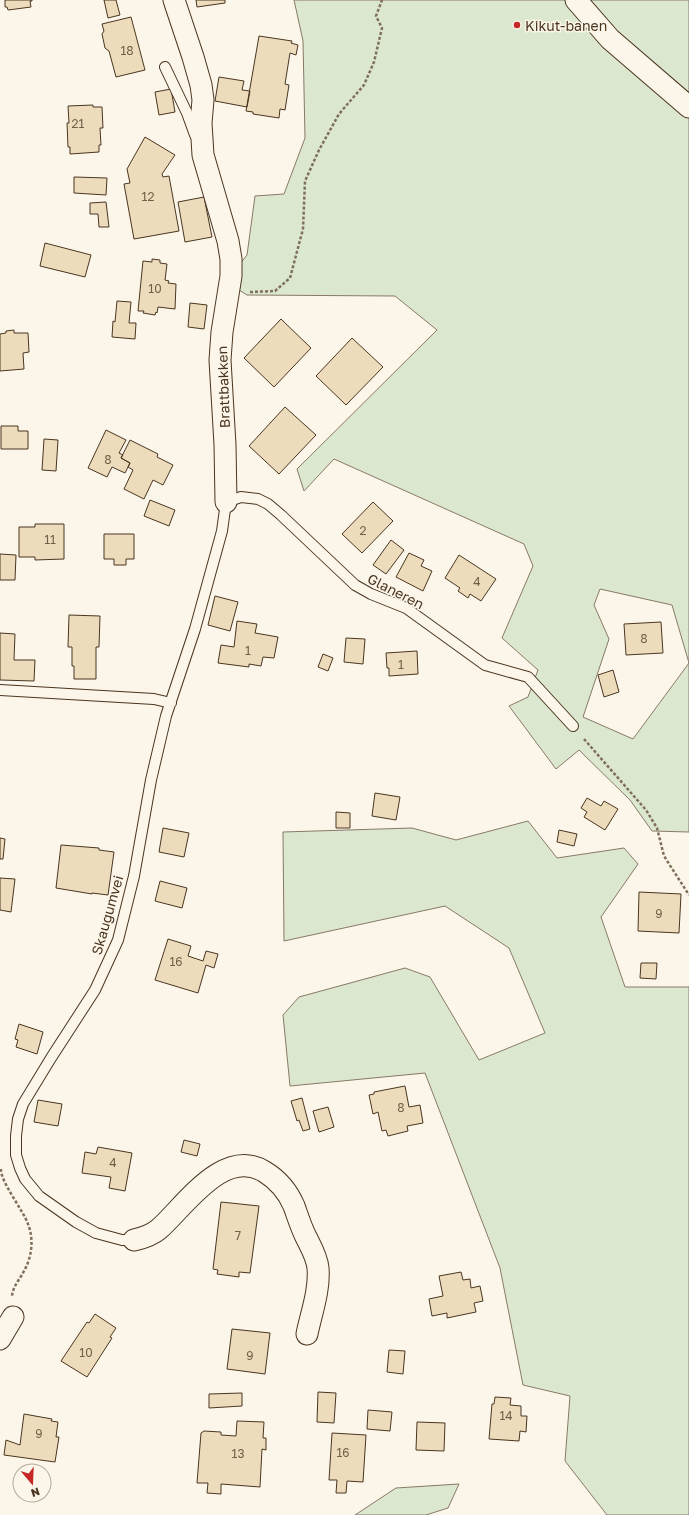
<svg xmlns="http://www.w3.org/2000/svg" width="689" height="1515" font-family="'Golos Text',sans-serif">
<rect width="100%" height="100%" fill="#fbf6e9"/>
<path fill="#dce7d0" stroke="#887966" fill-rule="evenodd" d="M294,0H689V832L652,831L630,800L579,750L556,769L509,706L528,697L538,670L502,638L533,566L524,544L334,459L304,491L297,469L437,330L395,296L247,295L239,290V265L247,255L255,196L284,194L305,138L303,41ZM600,589L672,605L689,663L633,739L583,717L609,639L594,605Z
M528,821L557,858L624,848L638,864L601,917L625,987H689V1515H607L565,1461L570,1396L523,1385L500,1268L425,1073L290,1086L283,1015L299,997L405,968L430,977L479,1060L545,1033L509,948L445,906L284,941L283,832L412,828L456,840Z
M459,1484L448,1508L426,1515H355L396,1488Z"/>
<path fill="#ecdcbc" stroke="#4a3520" d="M5,0H32V1H30L31,7L8,10L7,7H5Z
M104,0H116L120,15L108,18Z
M196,0H225V3L197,7Z
M131,17L145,70L116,77L109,51L105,48L102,34L104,31L102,24Z
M259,36L292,41L291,43L298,45L296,55L290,53L285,84L289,85L285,110L280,109L279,118L253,114V112L246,111Z
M219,77L244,81L242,90L250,91L247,107L215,101Z
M171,89L175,112L159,115L155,92Z
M93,105V107H102L103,128H100L101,145H99V152L70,154V147H68L67,123H69L68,106Z
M145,137L175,155L162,174L163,177L169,176L179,231L134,239L124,184L130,183L127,169Z
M74,177L107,178L106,195L74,193Z
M204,197L212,237L185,242L178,202Z
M106,202L109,227H99L98,214H90V203Z
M45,243L91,255L85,277L40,266Z
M152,259L160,260V263L167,264L165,280L169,281L168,283L176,284L175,309L158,307L157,313L156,312L155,315L143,313L144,311H138L143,261L152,262Z
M117,301L131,302L129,323H136L135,339L112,337L113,321L115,322Z
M190,303L207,305L204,329L188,327Z
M281,319L311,348L274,387L244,358Z
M14,330V333H28L29,352L23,353L24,369L0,371V334L6,333V331Z
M352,338L383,367L346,405L316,376Z
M285,407L316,435L279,474L249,446Z
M1,426H18V431H28V449H1Z
M106,430L126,440L119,453L123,455L121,458L130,463L125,473L112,467L107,477L88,468Z
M44,439L58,440L56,471L42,470Z
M130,440L158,454L157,457L173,465L163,485L153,480L144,499L124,489L133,470L128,467L130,463L121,458Z
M150,500L175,510L169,526L144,516Z
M373,502L393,521L362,553L342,534Z
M35,524H64V559L35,560V557H19V527H35Z
M104,534H134V559H126V565H114V559H104Z
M391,540L404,550L386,574L373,565Z
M409,553L424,560L421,566L432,571L423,591L396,577Z
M0,554L16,555L15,580H0Z
M459,555L496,579L481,601L470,594L468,598L458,591L460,588L445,578Z
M215,596L238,602L230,631L208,625Z
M69,615L100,616L99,647H96V679H74V666H72V647H68Z
M237,621L257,624L255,633L278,637L274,658L263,657L261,666L249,664V667L218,663L221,645L234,647Z
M661,622L663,653L626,655L624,624Z
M0,633L15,634L14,660H35L34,681L0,680Z
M346,638L365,639L363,664L344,662Z
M417,651L418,674L389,676V668H387L386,653Z
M323,654L333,658L328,671L318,667Z
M613,670L619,692L604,697L598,675Z
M375,793L400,797L396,820L372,816Z
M587,798L601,806L604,801L618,809L605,830L584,817L587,812L581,808Z
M336,812L350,813V828H336Z
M163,828L189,833L184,857L159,852Z
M559,830L577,834L574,846L557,842Z
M0,838L5,839L3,859H0Z
M61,845L99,848V850L114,852L108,895L92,893V894L56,888Z
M0,878L15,879L11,912L0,910Z
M160,881L187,888L182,908L155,901Z
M639,892L681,894L679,933L638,931Z
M168,939L191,946L188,956L203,961L206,951L218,954L214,968L206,965L198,993L155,980Z
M641,963H657L656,979L640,978Z
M19,1024L43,1032L37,1054L16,1047L18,1040L15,1039Z
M405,1086L409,1107L420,1105L423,1123L407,1126L408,1131L388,1136L386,1130L382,1131L378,1112L373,1114L369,1095L374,1094V1092Z
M302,1098L310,1129L303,1131L299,1120L297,1121L291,1101Z
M38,1100L62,1104L58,1126L34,1122Z
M328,1107L334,1127L319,1132L313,1111Z
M184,1140L200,1144L197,1156L181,1152Z
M98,1147L132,1153L125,1191L109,1188L111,1177L82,1173L85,1152L96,1154Z
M221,1202L259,1206L250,1273L239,1272V1277L217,1274L218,1270L213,1269Z
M461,1272L463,1280L470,1279L471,1288L480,1286L483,1301L474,1303L476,1312L447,1318V1313L432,1316L429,1299L443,1296L439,1276Z
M95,1314L116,1328L110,1337L112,1338L87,1377L61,1361L87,1322L89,1323Z
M232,1329L270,1333L265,1374L227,1369Z
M389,1350L405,1351L403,1374L387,1372Z
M318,1392L336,1393L334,1423L317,1422Z
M242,1393V1406L209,1408V1394Z
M495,1397L511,1398L510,1405L521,1406V1416H527L526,1432L520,1431L519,1441L489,1439L492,1404H494Z
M368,1410L392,1412L390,1431L367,1429Z
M24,1414L52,1419L51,1421L58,1422L56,1437H59L55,1462L4,1455L6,1440L20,1445Z
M237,1421L264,1422L263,1438H266V1450L262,1449L260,1487L221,1484V1494L207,1493L208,1483H197L201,1433L204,1431L221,1432V1435L236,1436Z
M417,1422L445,1423L444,1451L416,1450Z
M332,1433L366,1435L363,1482L347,1481L346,1493H336L337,1480H329Z"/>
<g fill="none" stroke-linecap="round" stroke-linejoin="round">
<defs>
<path id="lane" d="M165,67L187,113L195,135
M0,690L154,699L171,703
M134,1240H122L96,1233L76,1222L39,1196L25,1179L20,1168L16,1155V1136L18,1119L23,1104L51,1058L95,990L118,940L134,876L151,780L166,716L195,629L222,531L226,502L241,497L258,499L268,504L281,515L355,585L371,594L406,608L485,665L528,677L573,726"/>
<path id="street" d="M174,0L193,57L201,85L203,100L201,123L203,155L228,241L231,259V276L222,332L220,360L225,445L226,502
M576,0L610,39L689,107
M134,1240C143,1238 152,1235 159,1229C185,1206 224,1146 265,1172C278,1180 288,1192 294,1206C298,1217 301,1227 306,1237C311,1247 317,1257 318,1268C320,1290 311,1314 307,1334
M0,1339L13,1317"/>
</defs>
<use href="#lane" stroke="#4a3520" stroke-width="12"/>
<use href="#street" stroke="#4a3520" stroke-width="23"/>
<path stroke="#7f6f5c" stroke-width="2.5" stroke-dasharray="3 2" stroke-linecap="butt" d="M250,292L275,291L290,278L303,229L305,181L319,150L339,114L364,85L374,62L382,28L376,16L382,0
M584,739L646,810L657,828L664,856L689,895
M1,1169C0,1181 23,1210 28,1224C34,1239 32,1257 24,1271C20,1279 13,1286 12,1296"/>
<use href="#lane" stroke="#fbf6e9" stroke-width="10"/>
<use href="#street" stroke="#fbf6e9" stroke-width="21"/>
</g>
<circle fill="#c62828" stroke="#fbf6e9" stroke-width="1.5" cx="517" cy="25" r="4"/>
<g text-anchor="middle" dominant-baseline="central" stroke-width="3" stroke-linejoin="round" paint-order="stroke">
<g font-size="12" fill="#725f47">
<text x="127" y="50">18</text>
<text x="78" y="123">21</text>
<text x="148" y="196">12</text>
<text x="155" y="288">10</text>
<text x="108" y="459">8</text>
<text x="363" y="530">2</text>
<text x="50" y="539">11</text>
<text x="477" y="581">4</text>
<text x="644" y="638">8</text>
<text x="248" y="650">1</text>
<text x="401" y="664">1</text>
<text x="659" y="913">9</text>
<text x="176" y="961">16</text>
<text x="401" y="1107">8</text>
<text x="113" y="1162">4</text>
<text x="238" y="1235">7</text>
<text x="86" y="1352">10</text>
<text x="250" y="1355">9</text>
<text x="506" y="1415">14</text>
<text x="39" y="1433">9</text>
<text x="343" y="1452">16</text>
<text x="238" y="1453">13</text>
</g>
<g font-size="14" fill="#4a3520" stroke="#fbf6e9" text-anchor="start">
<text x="525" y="25">Kikut-banen</text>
</g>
<g font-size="14" fill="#4a3520" stroke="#fbf6e9">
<text transform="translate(223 387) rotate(-92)">Brattbakken</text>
<text transform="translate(396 591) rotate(27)">Glaneren</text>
<text transform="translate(107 915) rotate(-74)">Skaugumvei</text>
</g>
</g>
<g transform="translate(32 1483) rotate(161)"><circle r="19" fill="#fbf6e9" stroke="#b4a999"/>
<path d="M0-3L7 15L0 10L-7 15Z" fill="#c62828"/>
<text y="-6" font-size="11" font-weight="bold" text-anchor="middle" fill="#4a3520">N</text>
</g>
</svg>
